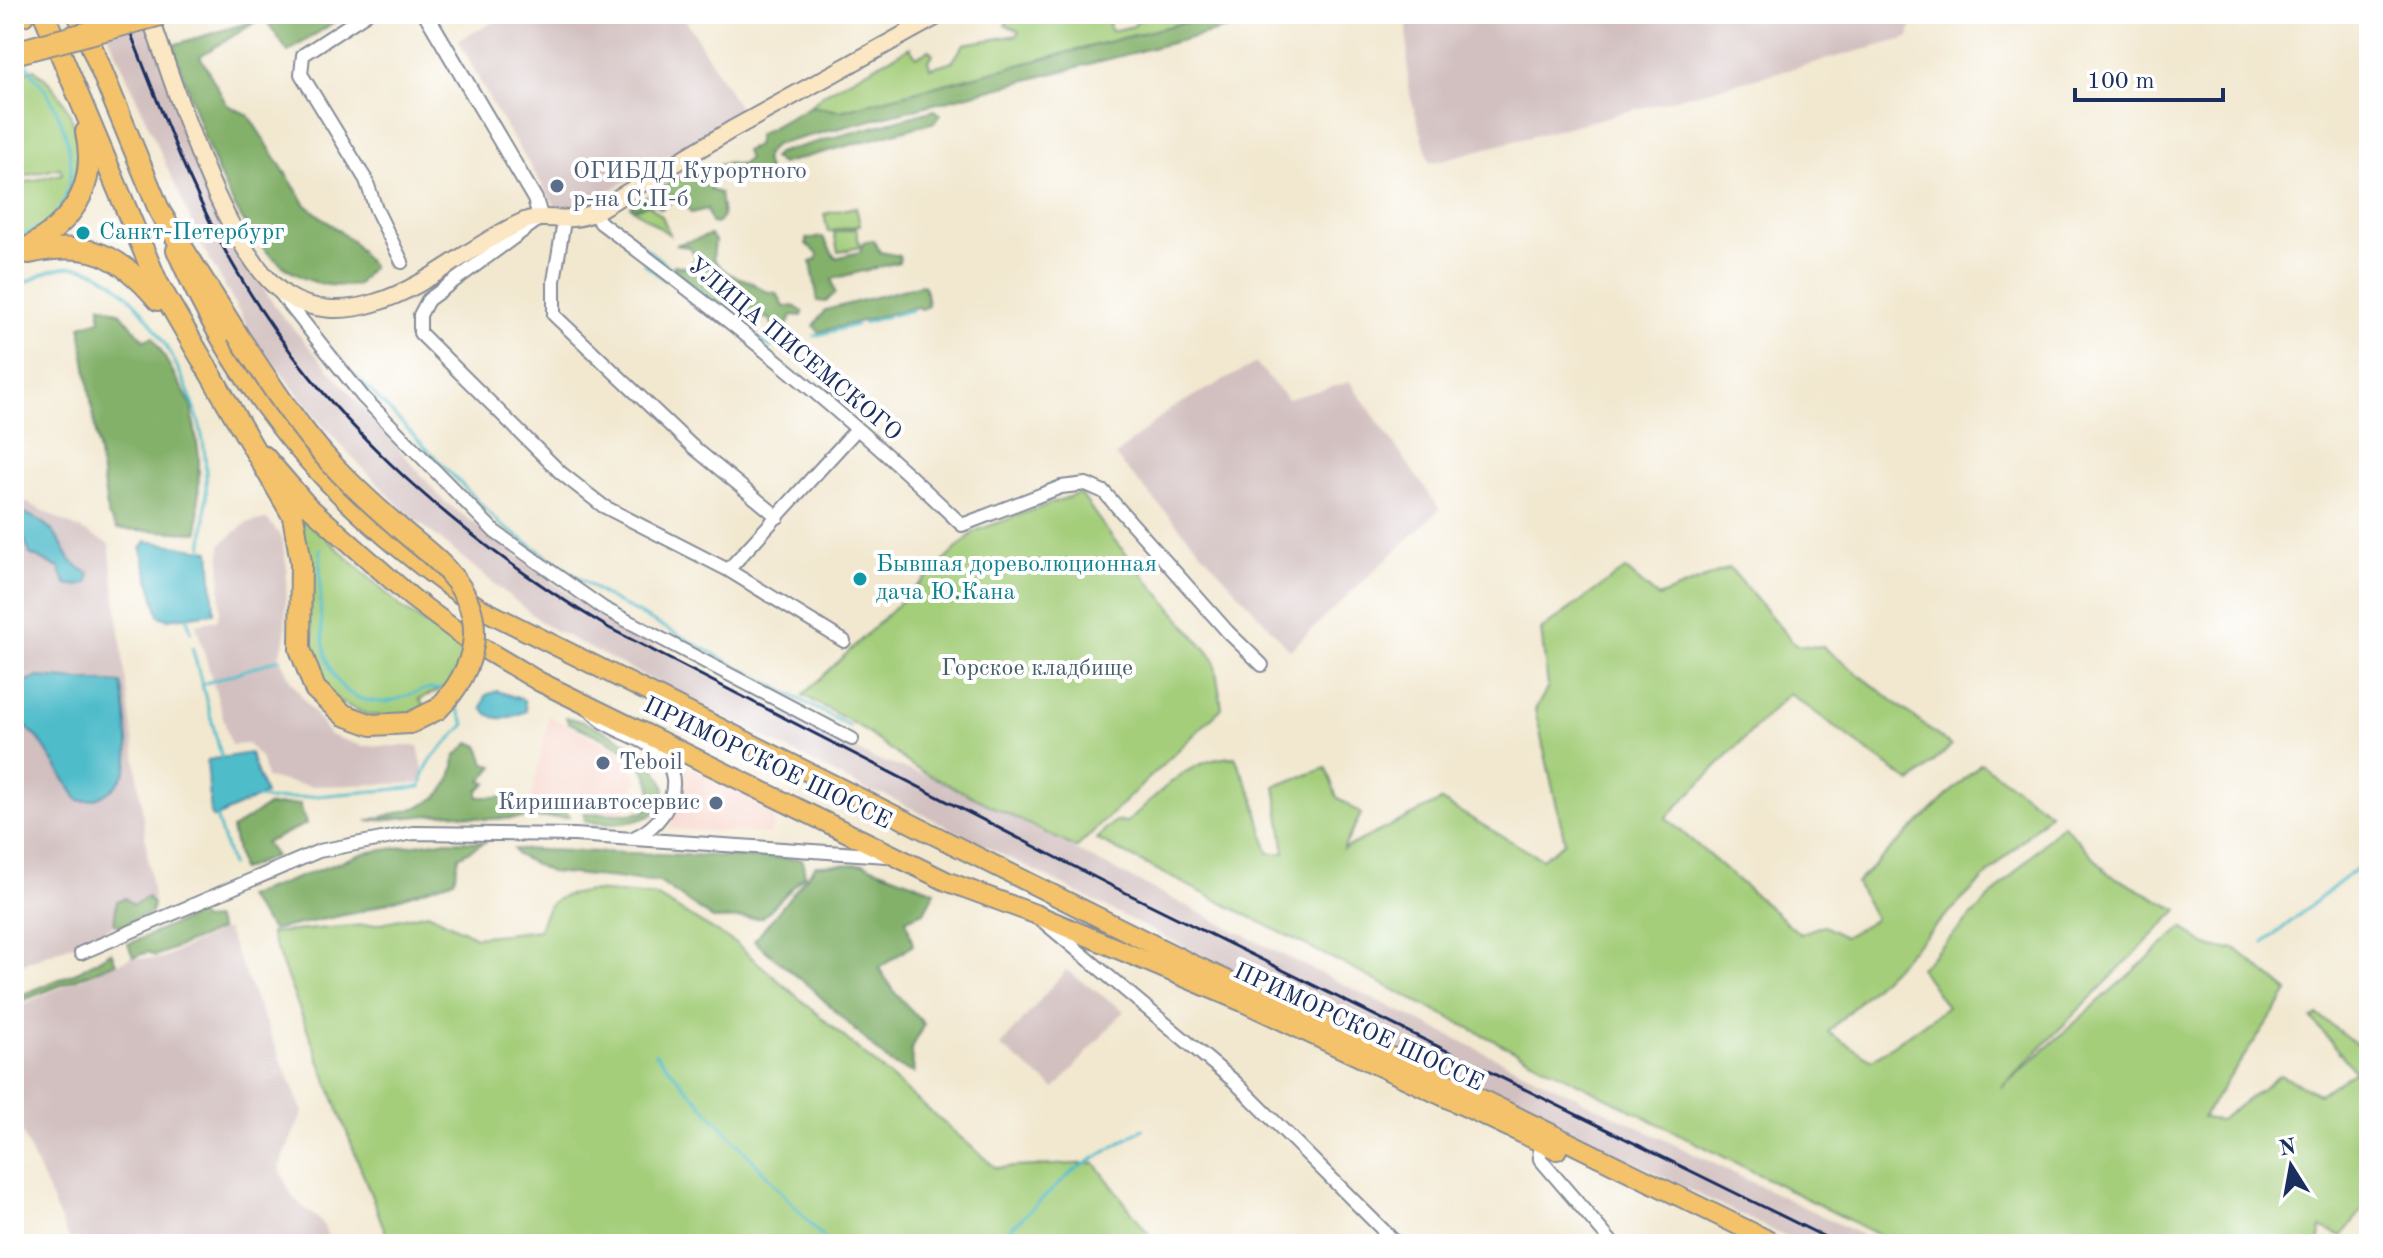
<svg xmlns="http://www.w3.org/2000/svg" width="2383" height="1258" font-family="'Old Standard TT',serif">
<rect width="100%" height="100%" fill="#fff"/>
<filter id="ink" filterUnits="userSpaceOnUse"><feTurbulence type="fractalNoise" baseFrequency=".0125" numOctaves="2"/><feDisplacementMap in="SourceGraphic" scale="16" xChannelSelector="R" yChannelSelector="G"/><feConvolveMatrix kernelMatrix="1 2 1 2 8 2 1 2 1" color-interpolation-filters="sRGB"/></filter>
<filter id="wash" filterUnits="userSpaceOnUse"><feTurbulence type="fractalNoise" baseFrequency=".006" numOctaves="4" result="noise"/><feDisplacementMap in="SourceGraphic" scale="32" xChannelSelector="R" yChannelSelector="G"/><feGaussianBlur stdDeviation="1.8" result="paint"/><feColorMatrix in="noise" values="0 0 0 0 0 0 0 0 0 0 0 0 0 0 0 0 0 1.4 0 .05"/><feComposite in="paint" operator="in"/></filter>
<g filter="url(#wash)">
<rect width="100%" height="100%" fill="#f2e8d0"/>
<path fill="#f7d1c6" d="M549,716L617,750L638,780L622,812L530,805Z
M684,764L776,803L771,834L670,829Z"/>
<path fill="#d2bfbf" d="M99,14H144L236,248L279,312L444,501L605,621L874,759L934,778L1291,959L1880,1244H1800L1479,1086L1200,955L885,795L866,790L545,625L399,506L323,426L256,341L203,248Z
M510,14H689L684,17L742,113L613,189L558,210L497,113L458,40Z
M1407,14H1909L1912,25L1909,38L1430,163L1408,88Z
M1256,363L1287,399L1350,382L1440,509L1290,650L1115,456L1170,409Z
M14,496L109,544L154,907L77,943L14,967Z
M267,519L281,536L287,568L285,640L279,656L291,681L330,735L362,746H418L426,783L310,786L266,778L262,760L248,744L231,745L196,624L217,620L220,611L221,544L246,523Z
M226,929L303,1112L279,1167L292,1197L322,1222L331,1244H71L14,1114V1008L130,958L160,959Z
M1066,970L1124,1011L1055,1089L1000,1046Z"/>
<path fill="#a4ce7a" stroke="#607e6c" stroke-width="2" d="M1032,14H1118L1109,23L1111,31L1134,26L1142,14H1217L840,111L811,106L822,95L910,47L916,57L929,50L933,54L928,60L930,68L953,61L964,44L1018,35L1019,31L1005,25L1010,17Z
M34,69C86,108 94,180 48,227C40,235 24,239 14,244V185L62,174L60,168L14,178V91L25,72Z
M648,204L662,216L670,235L633,209Z
M856,207L860,225L828,232L824,214Z
M856,228L860,247L838,252L834,233Z
M1080,493L1110,535L1214,659L1222,708L1076,848L915,768L860,727L803,695L975,531Z
M302,516L401,607L464,652C451,688 452,685 419,699L426,709L395,717L368,715L337,701L319,682L309,660Z
M1730,568L1795,645L1823,647L1951,746L1911,783L1789,693L1666,818L1800,934L1823,925L1844,937L1875,919L1856,883L1981,763L2050,813L1828,1032L1872,1060L1947,1007L1920,968L2063,824L2109,874L2178,910L2001,1088L2183,927C2200,942 2212,952 2235,948L2288,992L2202,1118L2220,1120L2280,1075L2319,1094L2355,1071L2312,1019L2318,1015L2369,1054V1202L2341,1237L2321,1227L2318,1244H1896L1096,839L1115,821L1127,822C1161,792 1187,758 1235,757L1255,801L1268,853H1285L1275,786L1326,768L1337,797L1361,814L1343,849L1441,801L1542,859L1565,842L1535,710L1548,687L1541,630L1625,569L1658,597Z
M591,891L656,896L735,943L996,1168L1095,1163L1156,1244H390L270,933L377,924L428,913L476,937L539,930C549,895 558,897 591,891Z"/>
<path fill="#83b16a" stroke="#4f7064" stroke-width="2" d="M1217,14H1284L774,145L764,158L768,170L754,173L752,182L705,170L726,163L741,165L748,159L745,151L756,146L758,135L811,106L840,111Z
M299,15L329,17L333,23L288,52L266,20Z
M261,19L200,56L227,105L248,115L306,205L352,241L372,267L357,285C240,301 204,130 173,45Z
M935,110L940,114L935,122L781,164L773,158L777,153Z
M685,174L712,182L710,190L720,193L723,217L716,224L711,223L707,209L691,213L682,199L671,197L670,203L661,209L654,203L633,209L630,206Z
M710,235L715,240L713,259C727,274 728,274 746,280C760,285 758,292 777,293L784,307L794,306L803,312L802,316L792,315L786,328L789,340L783,344L778,339L770,319L761,317L750,321L754,328L752,334L673,271L674,265L689,268L696,256L689,247L675,245Z
M823,237L835,258L860,252L863,243L873,240L880,252L900,256L899,262L832,279L835,293L826,302L818,301L811,262L817,259L818,254L806,244V239Z
M921,285L925,286L928,306L922,309L917,307L819,332L814,326L825,310Z
M100,305L121,313L144,340L153,337L191,404L199,456L198,533L117,529L108,515L81,334V326L100,320Z
M566,717C594,723 635,743 653,766C694,818 622,830 585,821L584,813L629,814L644,812L652,805C656,753 607,742 568,722Z
M470,742L479,746L485,764L494,766L481,781L487,783L478,790V797H516L531,806L566,810L569,817L485,819L452,813L367,821C407,808 452,810 455,757Z
M300,804L306,824L265,843L275,856L241,870L232,829L267,806Z
M441,841L485,842L459,857L454,880L359,912L272,930L246,897L364,853Z
M514,849L802,859L805,875L762,918L713,919L659,882L550,872L517,855Z
M864,864L935,891L924,912L906,919L913,945L879,968L895,993L924,1024L911,1050L914,1073L891,1064L810,987L754,941L816,865Z
M147,897L153,904L151,913L122,926L114,924L117,901L125,898L133,905Z
M198,914L202,920L215,919L220,930L155,956L148,952L133,957L128,944Z
M111,952L116,963L14,1004V998L79,971Z"/>
<path fill="#50bcca" stroke="#367694" stroke-width="2" d="M14,508C30,516 46,521 56,536C69,554 65,562 89,573V582L80,586L66,584L59,568L30,554L24,537L14,531Z
M146,541L210,551L214,613L167,619L159,616L141,549Z
M39,677L121,683C125,697 131,753 127,767C121,787 98,804 78,800L39,739L14,716V689L19,683Z
M497,691L524,700L526,711C511,718 493,724 482,708L486,695Z
M250,753L265,794L214,818L211,816L207,760Z"/>
<g fill="none" stroke-linecap="round" stroke-linejoin="round">
<path stroke="#50bcca" stroke-width="3" d="M14,31L18,42
M629,235L771,348
M14,238C87,216 79,151 49,96C42,82 31,76 25,60
M644,264L665,280
M14,287C34,281 48,267 71,267C136,267 194,385 203,441C209,475 206,516 202,551
M893,315L912,310
M863,323L888,316
M814,336L856,325
M335,353L346,365
M354,374L501,525L607,597L849,726
M320,549C323,598 306,704 383,702C403,702 422,683 443,690
M187,617L191,632
M192,647L222,759
M203,684L279,659
M257,797L270,800L421,787C425,755 446,747 465,724L453,701
M216,816L231,865
M2264,943L2369,859
M655,1053L829,1244
M993,1244L1073,1171L1143,1129"/>
</g>
</g>
<g filter="url(#ink)">
<g fill="none" stroke-linecap="round" stroke-linejoin="round">
<defs>
<path id="minor" d="M366,14L303,55L301,74L366,180L376,209L402,262
M593,213L601,223C726,316 850,417 962,525L1061,487L1086,484L1104,492L1228,632L1262,665
M564,221L554,281V315L692,446L778,517
M535,222L428,300L420,315V333L561,473L603,506L728,570L844,641
M281,294L363,397L495,532L603,608L852,739
M728,570L856,430
M591,711C609,731 635,734 656,750C690,778 668,823 635,837
M1039,918L1234,1081L1397,1244
M81,953L319,851L413,833L574,835L887,856
M1539,1141L1540,1159L1613,1244"/>
<path id="tertiary" d="M426,14L535,199L541,219"/>
<path id="secondary" d="M149,14C176,87 222,251 286,295C312,312 345,312 374,303C428,287 471,245 522,222C543,212 566,225 593,213L731,130L941,14"/>
<path id="primary" d="M176,250C245,407 338,512 480,608L1194,965L1473,1095L1776,1244
M265,456L308,506L411,597L467,639L540,682L946,881L1035,914L1243,1002L1557,1150"/>
<path id="trunk" d="M44,14L157,282L293,516L301,562L300,649L315,689L344,715L372,725L410,723L438,709
M78,14L160,212L237,334
M29,253C89,240 119,254 158,300
M14,255C64,230 100,194 86,132"/>
<path id="motorway" d="M14,16L23,14"/>
</defs>
<use href="#minor" stroke="#868c97" stroke-width="16"/>
<use href="#tertiary" stroke="#868c97" stroke-width="18"/>
<use href="#secondary" stroke="#868c97" stroke-width="20"/>
<use href="#primary" stroke="#868c97" stroke-width="22"/>
<use href="#trunk" stroke="#868c97" stroke-width="24"/>
<use href="#motorway" stroke="#868c97" stroke-width="26"/>
<use href="#minor" stroke="#fff" stroke-width="12"/>
<use href="#tertiary" stroke="#fff" stroke-width="14"/>
<use href="#secondary" stroke="#fbe7c3" stroke-width="16"/>
<use href="#primary" stroke="#f4c26a" stroke-width="18"/>
<use href="#trunk" stroke="#f4c26a" stroke-width="20"/>
<use href="#motorway" stroke="#f4c26a" stroke-width="22"/>
<path stroke="#1b2f5e" stroke-width="3" d="M123,14C154,91 182,170 221,243C308,407 451,534 609,628L1108,884L1839,1244"/>
<defs>
<path id="trunk-bridge" d="M237,334C266,378 294,422 330,462C350,484 373,505 396,525C414,542 435,555 450,574C490,619 476,670 438,709"/>
<path id="motorway-bridge" d="M14,53L161,14"/>
</defs>
<use href="#trunk-bridge" stroke="#868c97" stroke-width="24" stroke-linecap="butt"/>
<use href="#motorway-bridge" stroke="#868c97" stroke-width="26" stroke-linecap="butt"/>
<use href="#trunk-bridge" stroke="#f4c26a" stroke-width="20"/>
<use href="#motorway-bridge" stroke="#f4c26a" stroke-width="22"/>
</g>
</g>
<g fill="#5c6f8a" stroke="#fff" stroke-width="3">
<circle cx="557" cy="186" r="8"/>
<circle cx="603" cy="763" r="8"/>
<circle cx="716" cy="803" r="8"/>
</g>
<g fill="#0f9aa8" stroke="#fff" stroke-width="3">
<circle cx="83" cy="233" r="8"/>
<circle cx="860" cy="579" r="8"/>
</g>
<g text-anchor="middle" dominant-baseline="central" stroke-width="8" stroke-linejoin="round" paint-order="stroke">
<g font-size="24" fill="#4e5e75" stroke="#fff" text-anchor="start">
<text x="573" y="172">ОГИБДД Курортного<tspan x="573" dy="28">р-на С.П-б</tspan></text>
<text x="619" y="763">Teboil</text>
<text x="700" y="803" text-anchor="end">Киришиавтосервис</text>
</g>
<g font-size="24" fill="#0d838f" stroke="#fff" text-anchor="start">
<text x="99" y="233">Санкт-Петербург</text>
<text x="876" y="565">Бывшая дореволюционная<tspan x="876" dy="28">дача Ю.Кана</tspan></text>
</g>
<g font-size="24" fill="#1b2f5e" stroke="#fff">
<text transform="translate(794 350) rotate(40)">УЛИЦА ПИСЕМСКОГО</text>
<text transform="translate(767 764) rotate(26)">ПРИМОРСКОЕ ШОССЕ</text>
<text transform="translate(1358 1028) rotate(25)">ПРИМОРСКОЕ ШОССЕ</text>
</g>
<g font-size="24" fill="#445f66" stroke="#fff">
<text x="1037" y="669">Горское кладбище</text>
</g>
</g>
<rect width="2383" height="1258" fill="none" stroke="#fff" stroke-width="48"/>
<g transform="translate(2291 1166) rotate(349)" stroke="#ffffff" stroke-width="6" paint-order="stroke">
<path d="M0-6L14 30L0 20L-14 30Z" fill="#1b2f5e"/>
<text y="-12" font-size="22" font-weight="bold" text-anchor="middle" fill="#1b2f5e">N</text>
</g>
<path d="M2075 88v12h148v-12" fill="none" stroke="#1b2f5e" stroke-width="4"/>
<text x="2087" y="88" font-size="24" fill="#1b2f5e" stroke="#ffffff" stroke-width="6" paint-order="stroke">100 m</text>
</svg>
